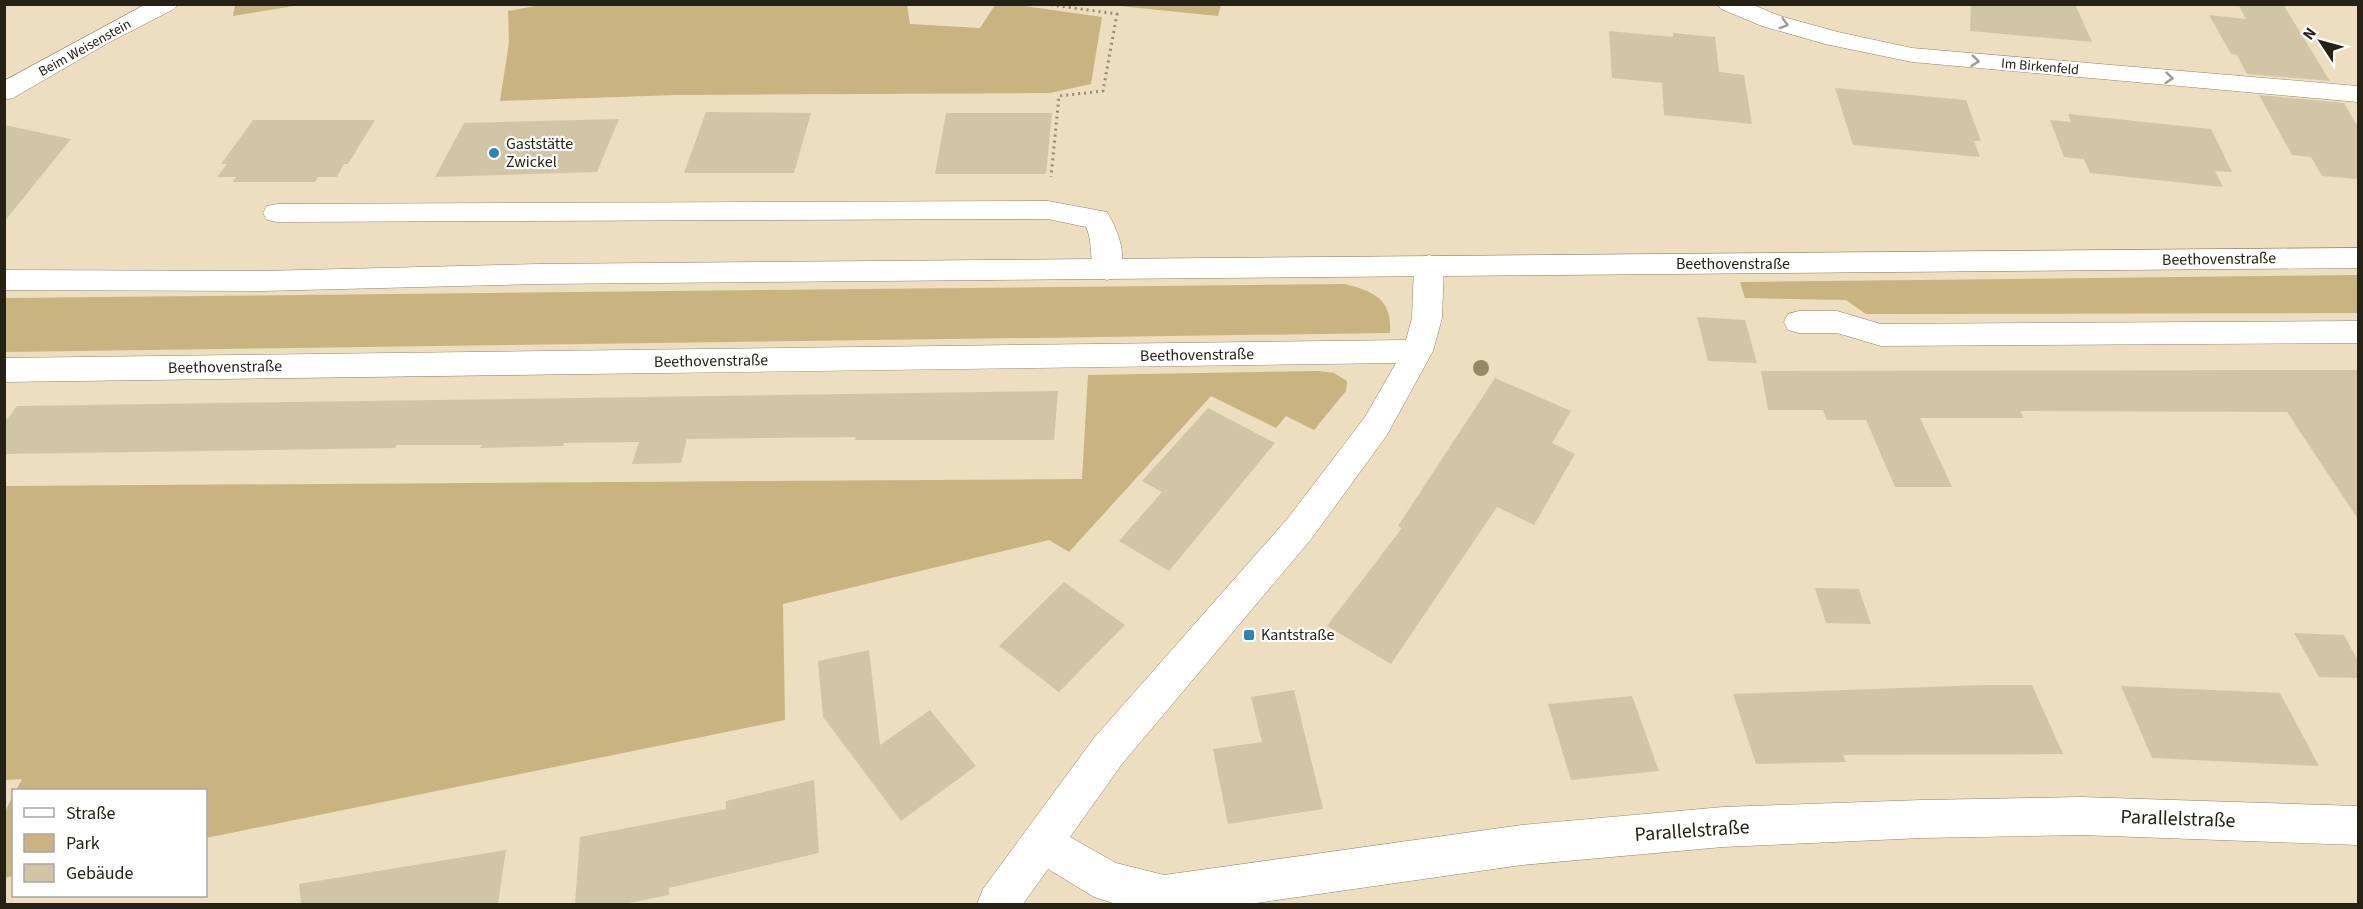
<svg xmlns="http://www.w3.org/2000/svg" width="2363" height="909" font-family="'Source Sans 3',sans-serif">
<rect width="100%" height="100%" fill="#ecdebe"/>
<path fill="#c9b481" d="M547,4L907,5L910,24L980,28L995,5H1017L1102,17L1091,84L1050,93L675,95L500,101L509,42L508,11Z
M235,5V4L300,5L233,16Z
M1110,5H1221L1218,16Z
M2358,275V313L1866,314L1846,300L1745,298L1740,282Z
M1345,284C1375,292 1392,299 1390,333L5,352V298Z
M1319,371L1334,373L1347,381L1346,391L1314,430L1286,416L1276,428L1211,396L1069,552L1049,540L783,604L785,720L206,838V790H16L22,779L5,780V486L1082,479L1088,375Z
M13,795V876L5,878V812Z"/>
<path fill="#d2c5a5" d="M1971,4H2075L2092,42L1970,31Z
M2238,4H2283L2330,81L2247,74L2237,55L2231,54L2209,15L2246,19Z
M1609,31L1673,37V33L1715,37L1719,72L1744,75L1752,124L1664,115L1662,83L1612,78Z
M1835,88L1966,100L1981,141H1974L1980,157L1853,145Z
M2259,95L2344,103L2358,127V179L2322,176L2311,157L2292,155Z
M706,112L811,113L794,173H684Z
M946,113H1052L1046,174H935Z
M2068,114L2211,129L2232,172L2215,171L2223,187L2090,173L2084,159L2064,157L2050,120L2071,122Z
M619,119L597,172L435,177L464,123Z
M253,120H375L348,164H344L337,177H318L315,182H233L236,177H217L227,164H221Z
M4,125L71,139L4,222Z
M1697,317L1745,320L1757,363L1708,361Z
M2358,370V519L2287,412L2020,411L2024,418H1920L1952,487H1895L1866,420H1827L1823,410H1768L1761,371Z
M1495,378L1571,411L1552,443L1575,454L1534,525L1497,507L1391,664L1327,626L1402,528L1398,526Z
M1058,391L1054,440H855L856,437L687,439L681,463L632,464L639,442L564,443L563,446L480,448L482,445H397L395,448L4,454V423L17,406Z
M1208,408L1275,443L1169,571L1119,541L1162,492L1142,481Z
M1064,582L1125,625L1059,692L999,646Z
M1815,588L1859,589L1871,624L1826,623Z
M2294,633L2344,635L2358,661V678L2319,677Z
M869,650L880,745L930,710L976,766L901,821L823,717L818,661Z
M1983,685H2032L2063,754L1843,755L1846,762L1756,764L1733,694Z
M2121,686L2280,693L2319,766L2152,758Z
M1294,690L1323,809L1228,824L1213,749L1262,742L1251,697Z
M1632,696L1659,771L1571,780L1548,704Z
M814,780L819,853L669,888V895L623,904H575L580,837L726,809V801Z
M506,850L498,904H301L299,884Z"/>
<g fill="none" stroke-linecap="round" stroke-linejoin="round">
<defs>
<path id="minor" d="M146,4H178L174,9L108,43L13,98L4,100V81Z
M1717,4H1751L1780,16L1838,32L1912,48L2358,86V102L1912,62L1825,44L1762,26L1721,9Z
M1048,201L1107,212C1118,230 1129,258 1117,277L1107,280L1097,277C1088,263 1094,244 1086,227L1048,219L277,222L267,220L263,213L267,206L277,204Z
M1429,255L1439,258L1444,265L1442,318L1433,351L1387,435L1312,538L1122,764L1070,837L1116,863L1164,875L1522,825L1723,807L1922,800L2081,797L2358,806V845L2081,835L1922,838L1723,847L1522,865L1249,904H1116L1094,897L1048,869L1023,904H977L983,889L1094,738L1288,518L1365,417L1396,363L4,382V358L1406,340L1412,318L1414,265L1419,258Z
M1799,311H1837L1881,324L2358,321V343L1881,346L1837,333H1799L1788,330L1784,322L1788,314Z"/>
<path id="tertiary" d="M2358,248V268L539,284L263,291L4,290V270L263,271L539,264Z"/>
</defs>
<use href="#minor" stroke="#928567" stroke-width="1"/>
<use href="#tertiary" stroke="#928567" stroke-width="1"/>
<path stroke="#958b74" stroke-width="3" stroke-dasharray="2 4" stroke-linecap="butt" d="M1045,4L1117,14L1103,91L1059,96L1051,177"/>
<use href="#minor" fill="#fff" fill-rule="evenodd"/>
<use href="#tertiary" fill="#fff" fill-rule="evenodd"/>
</g>
<circle fill="#968867" cx="1481" cy="368" r="8"/>
<defs><path id="oneway-chevron" d="M-2-3.5L2.5 0L-2 3.5" fill="none" stroke-width="1.6" stroke-linecap="round" stroke-linejoin="round" transform="scale(1.5)"/></defs>
<g stroke="#9d9b96">
<use href="#oneway-chevron" transform="translate(1784 24) rotate(16)"/>
<use href="#oneway-chevron" transform="translate(1975 61) rotate(6)"/>
<use href="#oneway-chevron" transform="translate(2169 78) rotate(5)"/>
</g>
<g fill="#2d84b3" stroke="#fff" stroke-width="2">
<circle cx="494" cy="153" r="6"/>
<rect x="1243" y="629" width="12" height="12" rx="3"/>
</g>
<g text-anchor="middle" dominant-baseline="central" stroke-width="4.5" stroke-linejoin="round" paint-order="stroke">
<g font-size="14" fill="#262115" stroke="#fff">
<text transform="translate(85 48) rotate(-29)">Beim Weisenstein</text>
<text transform="translate(2040 67) rotate(5)">Im Birkenfeld</text>
</g>
<g font-size="16" fill="#262115" stroke="#fff" text-anchor="start">
<text x="506" y="144">Gaststätte<tspan x="506" dy="18">Zwickel</tspan></text>
<text x="1261" y="635">Kantstraße</text>
</g>
<g font-size="16" fill="#262115" stroke="#fff">
<text transform="translate(2219 259) rotate(-1)">Beethovenstraße</text>
<text x="1733" y="264">Beethovenstraße</text>
<text transform="translate(1197 355) rotate(-1)">Beethovenstraße</text>
<text transform="translate(711 361) rotate(-1)">Beethovenstraße</text>
<text transform="translate(225 367) rotate(-1)">Beethovenstraße</text>
</g>
<g font-size="20" fill="#262115" stroke="#fff">
<text transform="translate(2178 819) rotate(2)">Parallelstraße</text>
<text transform="translate(1692 831) rotate(-4)">Parallelstraße</text>
</g>
</g>
<rect width="2363" height="909" fill="none" stroke="#262115" stroke-width="12"/>
<rect x="12" y="789" width="195" height="108" fill="#ffffff" stroke="#a8a6a1" stroke-width="1.5"/>
<rect x="24" y="808" width="30" height="9" fill="#ffffff" stroke="#a8a6a1" stroke-width="1.5"/>
<text x="66" y="819" font-size="18" fill="#262115">Straße</text>
<rect x="24" y="834" width="30" height="18" fill="#c9b481" stroke="#a8a6a1" stroke-width="1.5"/>
<text x="66" y="849" font-size="18" fill="#262115">Park</text>
<rect x="24" y="864" width="30" height="18" fill="#d2c5a5" stroke="#a8a6a1" stroke-width="1.5"/>
<text x="66" y="879" font-size="18" fill="#262115">Gebäude</text>
<g transform="translate(2321 42) rotate(306)" stroke="#ffffff" stroke-width="4.5" paint-order="stroke">
<path d="M0-4.5L10 22L0 15L-10 22Z" fill="#262115"/>
<text y="-9" font-size="16" font-weight="bold" text-anchor="middle" fill="#262115">N</text>
</g>
</svg>
